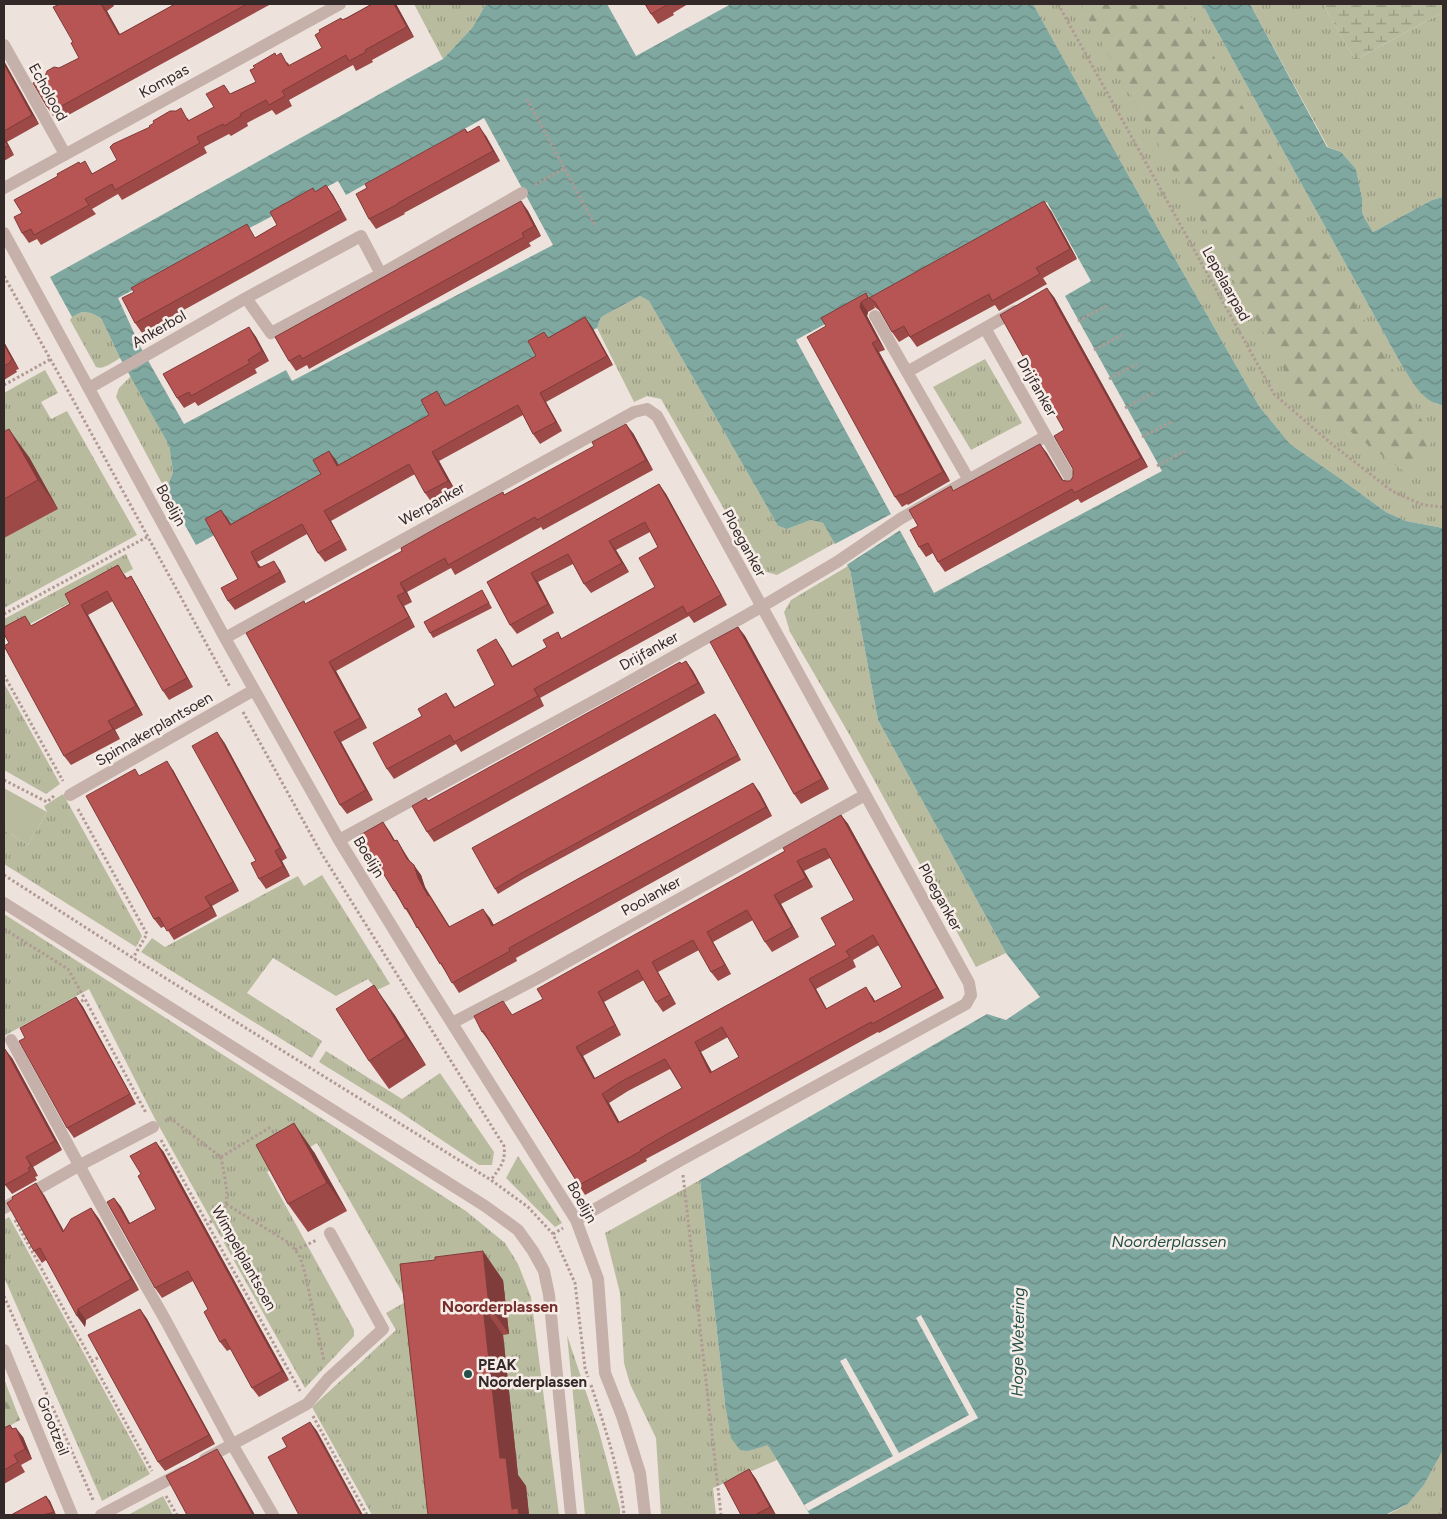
<svg xmlns="http://www.w3.org/2000/svg" width="1447" height="1519" font-family="Figtree,sans-serif">
<defs>
<pattern id="grass-tufts" width="24" height="20" patternUnits="userSpaceOnUse" patternTransform="scale(1.25)"><rect width="24" height="20" fill="#b8bb9e"/><path d="M3 7l-1-3M5 7V3M7 7l1-3M15 17l-1-3M17 17v-4M19 17l1-3" fill="none" stroke="#969881"/></pattern>
<pattern id="forest-firs" width="22" height="20" patternUnits="userSpaceOnUse" patternTransform="scale(1.25)"><rect width="22" height="20" fill="#b8bb9e"/><path d="M5 1l3.5 6h-7zM16 11l3.5 6h-7z" fill="#969881"/></pattern>
<pattern id="wetland-marsh" width="20" height="14" patternUnits="userSpaceOnUse" patternTransform="scale(1.25)"><rect width="20" height="14" fill="#b8bb9e"/><path d="M1 5h8M5 5V1M11 12h8M15 12V8" fill="none" stroke="#969881"/></pattern>
<pattern id="water-waves" width="16" height="10" patternUnits="userSpaceOnUse" patternTransform="scale(1.25)"><rect width="16" height="10" fill="#7fa8a0"/><path d="M0 5q4-4 8 0t8 0" fill="none" stroke="#698982"/></pattern>
</defs>
<rect width="100%" height="100%" fill="#eee2dc"/>
<path fill="url(#grass-tufts)" d="M414,4H486L472,28L443,59Z
M1033,4H1202L1401,364L1436,404L1443,405V528L1406,521L1386,512L1338,477L1290,444L1259,406L1165,241Z
M1250,4H1323L1355,60L1443,12V197L1432,200L1373,232L1364,217L1362,212V198L1356,169L1341,152L1328,147Z
M640,296L649,301L778,526L787,529L811,520L823,523L835,543L777,575L759,570L661,399L647,396L634,402L597,328L601,317Z
M82,312L91,313L101,318L120,358C113,362 104,370 96,367L70,320L72,317Z
M985,359L1022,423L971,450L933,387Z
M45,370L58,393L41,402L51,419L67,411L137,535L4,608V393Z
M131,376L169,445L173,472L166,491L116,397L119,388Z
M126,554L133,569L4,638V619Z
M848,566L850,570L878,720L1006,953L976,967L849,734L790,632L784,612L791,600Z
M4,683L60,784L46,794L4,770Z
M63,794L142,936L136,947L4,864V830L28,845L47,812L44,806Z
M322,875L390,984L377,990L368,979L336,996L273,958L247,993L322,1041L312,1058L141,952L152,938L165,947L298,876L304,886Z
M4,914L466,1211L505,1243L518,1264L531,1297L559,1515H372L312,1407L396,1330L386,1313L407,1301L317,1143L267,1172L354,1330V1336L305,1388L155,1119L89,989L4,1036Z
M326,1051L402,1099L440,1073L494,1152L492,1165H479L400,1112L319,1062Z
M518,1156L562,1223L555,1227L506,1178Z
M700,1180L725,1403L748,1451L768,1444L777,1460L713,1488L716,1515H661L656,1438L630,1384L624,1363L620,1293L605,1233Z
M9,1217L150,1474L102,1501L4,1277V1220Z
M567,1335L598,1428L620,1509V1515H585Z
M1443,1450V1515H1387L1408,1504L1424,1485Z
M163,1496L173,1515H128Z"/>
<path fill="url(#forest-firs)" d="M1080,4H1184L1433,440L1410,476L1296,391Z
M4,1379L20,1420L4,1429Z"/>
<path fill="url(#wetland-marsh)" d="M1323,4H1443V12L1355,60Z"/>
<path fill="#b8bb9e" d="M4,788L47,812L28,845L4,830Z"/>
<path fill="url(#water-waves)" fill-rule="evenodd" d="M486,4H607L636,56L731,4H1033L1165,241L1259,406L1290,444L1338,477L1386,512L1406,521L1443,528V1450L1424,1485L1408,1504L1385,1515H810L768,1445L748,1451L740,1450L731,1438L725,1403L700,1180L987,1014L1006,1020L1040,997L1006,953L878,720L850,570L823,523L811,520L787,529L778,526L649,301L640,296L601,317L597,328L196,545L166,491L173,472L169,445L120,358L101,318L91,313L82,312L72,317L50,277L443,59L472,28ZM484,118L553,245L292,381L286,370L184,424L141,348L118,298L338,181L346,195ZM1047,202L1091,281L1065,296L1162,471L934,593L796,340Z
M1202,4H1250L1327,147L1341,152L1356,169L1362,198V212L1364,217L1373,232L1432,200L1443,197V405C1422,403 1412,380 1401,364Z"/>
<path fill="#eee2dc" d="M893,513L902,529L845,566L833,545Z
M921,1315L978,1418L808,1511L804,1505L893,1456L840,1361L846,1358L899,1453L969,1415L916,1318Z"/>
<g fill="none" stroke-linecap="round" stroke-linejoin="round">
<path stroke="#b09a94" stroke-width="3" stroke-dasharray="2.5 2.5" stroke-linecap="butt" d="M1058,4L1274,394L1333,445L1392,491L1423,505L1443,507
M527,99L596,227
M535,185L565,168
M4,276L72,398L230,687
M1078,321L1106,306
M1094,350L1122,335
M1109,379L1137,364
M4,385L51,359
M1125,408L1153,393
M1142,437L1171,422
M1157,466L1185,451
M4,614L147,537
M4,675L63,781
M243,712L320,851L504,1146C506,1162 500,1167 491,1180
M4,780L47,802L55,795
M78,809L147,934L133,958
M4,875L133,958L491,1180L528,1207L553,1234L575,1283L585,1368L588,1377
M4,929L68,969L85,999
M77,1004L85,999L146,1113
M165,1121L170,1118L221,1157C223,1168 229,1194 226,1204C224,1213 214,1220 207,1224
M161,1140L300,1391
M221,1157L269,1128L277,1135
M683,1175L721,1515
M226,1204L291,1244L300,1257L304,1269L324,1361
M15,1220L152,1471
M553,1234L563,1228
M295,1250L317,1240
M4,1296L94,1502
M91,1361L102,1356
M591,1385C605,1428 620,1471 624,1515
M313,1416L367,1515
M166,1496L177,1515
M1439,1515L1443,1507"/>
<path stroke="#c5b0aa" stroke-width="12" d="M4,45L65,154
M4,188L340,4
M4,233L225,638L339,840L421,974L576,1220L598,1279L605,1373L622,1416L640,1473L645,1515
M246,298L271,333L381,274L522,193
M875,316L907,372
M985,328L1015,311
M89,388L246,298L361,236L381,274
M1046,436L1073,483
M225,638L634,412L647,409L657,416L969,983L971,995L966,1004L681,1160L576,1220
M70,795L254,690
M339,840L618,688L761,607L837,562L900,519L1046,436L985,328L907,372L969,480
M4,903L485,1206L518,1230L533,1251L544,1271L549,1295L571,1515
M452,1023L538,978L865,795
M11,1040L121,1242L166,1321L232,1444L273,1515
M4,1208L80,1165L153,1127
M4,1350L72,1515
M205,1459L307,1404L328,1379L383,1329L330,1233
M101,1515L183,1472"/>
</g>
<path fill="#9d4947" fill-rule="evenodd" d="M60,4H113L114,6L107,11L120,34L175,4H271L63,118L59,113L53,116L47,107L59,68L79,58Z
M372,4H396L414,37L372,60L373,62L356,71L353,65L289,100L292,106L276,115L272,110L247,123L248,126L231,136L229,134L204,147L207,153L122,200L118,194L92,209L96,214L41,245L37,239L29,243L22,233V213L58,176L80,164L93,174L117,160L188,118L189,121L214,107L224,85L230,94L256,82L277,56L288,63L290,66L322,48L342,20Z
M645,4H688L673,13L674,15L658,24L651,14Z
M4,61L39,124L7,142L14,155L4,161Z
M465,129L468,132L486,136L500,161L404,213L405,214L376,229L369,219L367,188Z
M326,185L333,195L347,220L142,333L135,323L256,237L277,225L315,192Z
M521,201L528,211L541,236L529,243L531,246L309,369L307,365L296,371L289,361Z
M1051,211L1077,259L1043,278L1047,284L999,311L995,305L917,347L909,336L899,342L892,332L880,311L876,308L874,306L875,308L868,312L867,316L885,350L879,352L950,481L908,505L907,504L902,507L895,497L826,326L866,293L869,298Z
M1054,297L1148,467L1081,503L1078,499L945,572L938,562L933,553L926,557L919,547L918,526L954,491L1040,444L1063,480L1066,481H1070L1073,477V469L1064,430Z
M585,317L592,327L613,365L546,402L562,431L540,444L533,434L523,415L472,443L439,461L455,490L432,503L425,493L415,474L331,521L347,550L325,562L318,553L307,534L257,562L261,567L280,570L286,582L235,610L228,601L238,579L221,510L231,524L321,474L329,451L338,465L429,415L443,401L446,406L536,356L548,338Z
M249,327L256,337L269,361L255,369L257,373L198,406L195,402L184,408L177,398Z
M4,342L19,369L16,370L17,372L4,380Z
M4,432L29,457L58,509L4,538Z
M633,433L653,470L543,530L541,527L455,575L451,568L407,592L412,602L404,606L415,627L336,671L367,728L341,742L373,800L347,814L340,805L306,604L505,495Z
M659,484L666,494L727,605L694,623L689,616L540,698L544,706L461,752L456,744L394,779L387,769L422,716L446,693L455,707L495,685L502,648L512,666L547,647L558,632L562,639L655,587L658,547L650,532L616,550L629,572L591,593L584,584L573,564L538,582L554,613L517,634L510,625L487,582Z
M124,574L127,578L131,576L137,586L193,687L169,700L163,691L113,601L88,615L143,715L115,730L120,739L71,765L64,756L9,643L32,625Z
M482,590L492,608L433,638L430,633Z
M738,627L745,636L829,789L801,804L794,794Z
M686,661L693,671L705,693L434,842L427,832L428,801Z
M719,719L741,760L523,879L498,894L495,889Z
M224,742L287,858L282,861L290,876L266,889L259,879L256,861Z
M173,770L239,891L212,906L217,916L174,940L165,926L161,928L154,919L140,775Z
M753,783L760,793L772,816L545,942L516,958L517,961L459,993L394,891L383,822L395,841L397,840L403,850L410,861L421,875L425,887L450,927L490,918L494,925Z
M841,815L848,824L944,998L879,1033L878,1032L676,1143L646,1159L647,1161L585,1195L489,1041L482,1032L512,1015L543,999L785,851ZM830,858L854,900L836,945L595,1078L583,1056L621,1035L604,1002L644,980L656,1002L663,1012L676,1004L658,972L699,950L711,972L718,981L731,974L713,942L753,920L765,942L772,952L799,937L781,904L813,887L804,871ZM879,945L902,987L875,1001L872,996L827,1009L816,989L856,967L853,960ZM728,1037L739,1057L712,1072L701,1052ZM670,1069L682,1088L619,1122L609,1103L628,1091Z
M76,997L83,1007L136,1104L74,1138L67,1128L25,1038Z
M394,1014L426,1065L389,1089L369,1061Z
M12,1058L62,1150L33,1167L38,1176L35,1177L37,1180L12,1194L5,1185Z
M163,1151L289,1380L259,1397L252,1388L231,1349L227,1351L220,1342L208,1309L193,1281L162,1298L155,1288L114,1198L121,1207L130,1223L156,1209L141,1174Z
M314,1152L347,1211L308,1232L288,1204Z
M44,1195L64,1231L91,1208L99,1219L139,1290L86,1320L85,1327L46,1260L42,1263L34,1251Z
M400,1264L503,1280L509,1334L503,1335L518,1475L526,1486L529,1515Z
M140,1309L147,1319L215,1444L165,1471L158,1462Z
M10,1425L13,1429L23,1437L32,1459L21,1465L25,1472L4,1484V1428Z
M749,1469L756,1479L776,1515H741Z
M46,1496L50,1501L56,1515H11Z"/>
<path fill="#7f3c3a" d="M102,4L107,11L125,44L119,35Z
M394,4H396L414,37L407,27Z
M4,61L39,124L32,115L4,64Z
M479,126L486,136L500,161L493,151Z
M4,137L7,142L14,155L8,146Z
M326,185L333,195L347,220Z
M521,201L528,211L541,236L534,226Z
M1044,201L1051,211L1077,259L1070,249Z
M1047,288L1054,297L1148,467L1141,458Z
M861,302L868,312L867,316L885,350L878,340L860,307Z
M585,317L592,327L613,365L607,356Z
M249,327L256,337L269,361L262,351Z
M4,342L19,369L12,359L4,344Z
M872,343L879,352L950,481L943,472Z
M540,393L546,402L562,431L556,422Z
M626,424L633,433L653,470L646,460Z
M9,429L29,457L58,509L38,480Z
M1040,444L1047,453L1069,490L1062,480Z
M329,451L336,460L344,475L337,466Z
M432,452L439,461L455,490L448,481Z
M659,484L666,494L727,605L721,595Z
M221,510L228,519L236,534L230,525Z
M324,511L331,521L347,550L341,540Z
M609,541L616,550L629,572L622,563Z
M251,552L266,577L259,568Z
M274,561L280,570L286,582L280,572Z
M531,573L538,582L554,613L548,604Z
M131,576L137,586L193,687L187,678Z
M400,583L407,592L412,602L405,592Z
M397,596L404,606L415,627L409,617Z
M81,605L88,615L143,715L136,706Z
M738,627L745,636L829,789L822,779Z
M496,639L502,648L518,676L512,667Z
M686,661L693,671L705,693L698,683Z
M329,662L336,671L367,728L360,718Z
M534,689L540,698L544,706L538,696Z
M715,714L719,719L741,760L738,755Z
M108,721L115,730L120,739L113,729Z
M217,732L224,742L287,858L280,848Z
M334,732L341,742L373,800L366,790Z
M167,761L173,770L239,891L233,882Z
M753,783L760,793L772,816L766,807Z
M841,815L848,824L944,998L937,988Z
M383,822L390,832L401,851L394,841Z
M397,840L403,850L414,869L407,859Z
M275,851L282,861L290,876L283,866Z
M797,861L804,871L813,887L806,878Z
M414,865L421,875L425,887L429,895L456,937L428,896L418,878Z
M774,895L781,904L799,937L792,927Z
M205,897L212,906L217,916L211,907Z
M483,909L490,918L499,936L492,926Z
M707,932L713,942L731,974L725,965Z
M652,962L658,972L676,1004L670,995Z
M809,979L816,989L832,1019L826,1009Z
M374,985L394,1014L426,1065L406,1037Z
M866,987L872,996L881,1011L874,1002Z
M598,992L604,1002L621,1035L615,1025Z
M76,997L83,1007L136,1104L130,1094Z
M695,1042L701,1052L717,1082L710,1073Z
M576,1047L583,1056L600,1088L594,1079Z
M5,1049L12,1058L62,1150L55,1141Z
M602,1094L609,1103L625,1132L618,1123Z
M294,1123L314,1152L347,1211L327,1183Z
M156,1142L163,1151L289,1380L282,1371Z
M26,1157L33,1167L38,1176L31,1166Z
M36,1183L44,1195L71,1244L63,1232Z
M114,1198L121,1207L135,1233L129,1224Z
M91,1208L99,1219L139,1290L131,1279Z
M483,1251L503,1280L509,1334L489,1306Z
M483,1307L503,1335L518,1475L526,1486L529,1515H516L512,1509L500,1458Z
M78,1309L86,1320L85,1327L77,1316Z
M140,1309L147,1319L215,1444L209,1435Z
M310,1422L317,1431L363,1515H361Z
M16,1428L23,1437L32,1459L25,1449Z
M217,1449L223,1458L255,1515H253Z
M749,1469L756,1479L776,1515L770,1507Z
M46,1496L50,1501L56,1515L54,1512Z"/>
<path fill="#b65553" stroke="#7f3c3a" fill-rule="evenodd" d="M60,4H101L119,35L175,4H247L56,109L53,103L47,107L33,83L45,76L47,71L54,67L59,68L79,58L71,43L73,42L53,7Z
M372,4H394L407,27L365,50L366,52L349,61L346,55L282,91L285,96L269,105L266,100L240,114L241,116L224,126L223,124L197,137L200,143L115,190L112,184L85,199L89,205L34,235L31,229L22,233L14,217L22,213L14,200L58,176L57,174L79,162L80,164L85,161L92,174L117,160L110,147L113,144L150,127L149,126L154,123L153,121L170,111H176L181,108L188,121L214,107L206,94L224,85L230,94L256,82L250,70L255,68L253,66L275,53L276,56L281,53L288,66L322,48L315,35L320,32L319,30L341,18L342,20L347,18Z
M645,4H666L667,5L651,14Z
M4,64L32,115L4,131Z
M479,126L493,151L398,203V204L369,219L356,194L367,188L365,184L465,129L467,133Z
M4,139L8,146L4,148Z
M326,185L341,210L135,323L122,298L134,292L131,288L247,224L255,238L277,225L270,212L313,188L315,192Z
M521,201L534,226L522,233L524,237L302,359L300,355L289,361L275,337Z
M1044,201L1070,249L1036,268L1040,274L992,301L989,294L910,337L904,326L892,332L875,302L869,298Z
M1047,288L1141,458L1074,493L1072,489L938,562L928,543L919,547L910,530L918,526L909,510L951,486L953,491L1040,444L1062,480L1066,481H1070L1073,477V469L1054,436L1064,430L1000,315Z
M866,293L868,298L861,302L860,307L878,340L872,343L943,472L901,495V494L895,497L807,337L826,326L821,318Z
M585,317L607,356L540,393L556,422L533,434L518,405L466,433L432,452L448,481L425,493L409,464L324,511L341,540L318,553L302,524L251,552L259,568L274,561L280,572L228,601L221,588L238,579L205,519L221,510L230,525L321,474L313,460L329,451L337,466L429,415L421,400L437,391L445,406L536,356L528,341L544,332L548,338Z
M249,327L262,351L248,360L250,363L191,396L189,392L177,398L163,374Z
M4,344L12,359L10,361L11,362L4,366Z
M626,424L646,460L537,520L535,517L448,565L445,558L400,583L405,592L397,596L409,617L329,662L360,718L334,732L366,790L340,805L246,633L304,601L305,604L318,597L402,551L401,548L440,526L503,492L504,495L594,446L592,442Z
M9,429L38,480L4,499V432Z
M659,484L721,595L687,614L683,606L534,689L538,696L454,742L450,735L387,769L373,743L422,716L418,709L446,693L454,708L495,685L477,650L496,639L512,667L547,647L543,640L558,632L561,639L655,587L639,558L658,547L645,522L609,541L622,563L584,584L568,554L531,573L548,604L510,625L487,582Z
M118,565L126,579L131,576L187,678L163,691L107,591L81,605L136,706L108,721L113,729L64,756L4,646L9,643L4,634V627L25,616L31,626L70,604L65,594Z
M482,590L489,603L430,633L424,622Z
M738,627L822,779L794,794L710,642Z
M686,661L698,683L427,832L412,806L426,798L428,801L680,662L681,664Z
M715,714L738,755L520,874L495,889L472,848Z
M217,732L280,848L275,851L283,866L259,879L251,863L256,861L192,746Z
M167,761L233,882L205,897L211,907L167,931L159,917L154,919L86,796L135,769L139,776Z
M753,783L766,807L538,932L509,948L510,951L452,983L441,963L440,964L418,927L417,928L407,908L405,909L395,890L394,891L360,835L383,822L394,841L397,840L407,859L414,865L418,878L428,896L429,895L449,927L483,909L492,926Z
M841,815L937,988L872,1024L871,1022L669,1133L640,1150L641,1151L579,1185L483,1031L482,1032L474,1016L503,1001L512,1015L543,999L537,989L785,851L783,848ZM825,848L854,900L821,918L836,945L594,1079L576,1047L615,1025L598,992L638,970L656,1002L670,995L652,962L693,940L711,972L725,965L707,932L747,910L765,942L792,927L774,895L806,878L797,861ZM873,935L902,987L874,1002L866,987L826,1009L809,979L850,957L846,951ZM722,1027L739,1057L710,1073L695,1042ZM665,1059L682,1088L618,1123L602,1094L622,1081Z
M374,985L406,1037L369,1061L336,1009Z
M76,997L130,1094L67,1128L19,1041L25,1038L20,1028Z
M4,1049H5L55,1141L26,1157L31,1166L28,1168L30,1171L5,1185L4,1182Z
M294,1123L327,1183L288,1204L256,1145Z
M156,1142L282,1371L252,1388L225,1339L220,1342L204,1312L208,1309L188,1271L155,1288L107,1202L114,1198L129,1224L156,1209L138,1176L141,1174L130,1156Z
M36,1183L63,1232L71,1219L91,1208L131,1279L78,1309L77,1316L40,1248L34,1251L7,1203L13,1199L12,1197Z
M483,1251L489,1306L483,1307L500,1458H506L512,1509L518,1508L519,1515H428L400,1264L435,1260V1257Z
M140,1309L209,1435L158,1462L88,1335Z
M310,1422L361,1515H299L268,1457L287,1447L282,1438Z
M10,1425L12,1429L16,1428L25,1449L14,1455L18,1462L4,1470V1428Z
M217,1449L253,1515H187L166,1476Z
M749,1469L770,1507L755,1515H741L724,1483Z
M46,1496L54,1512L43,1515H11Z"/>
<circle fill="#234f49" stroke="#f7ede8" stroke-width="2" cx="468" cy="1374" r="5"/>
<g text-anchor="middle" dominant-baseline="central" stroke-width="5" stroke-linejoin="round" paint-order="stroke">
<g font-size="15" fill="#332928" stroke="#f7ede8">
<text transform="translate(164 81) rotate(-29)">Kompas</text>
<text transform="translate(48 92) rotate(61)">Echolood</text>
<text transform="translate(1226 284) rotate(61)">Lepelaarpad</text>
<text transform="translate(159 329) rotate(-30)">Ankerbol</text>
<text transform="translate(1037 387) rotate(60)">Drijfanker</text>
<text transform="translate(432 504) rotate(-29)">Werpanker</text>
<text transform="translate(171 505) rotate(61)">Boelijn</text>
<text transform="translate(744 543) rotate(61)">Ploeganker</text>
<text transform="translate(649 651) rotate(-29)">Drijfanker</text>
<text transform="translate(154 729) rotate(-30)">Spinnakerplantsoen</text>
<text transform="translate(369 857) rotate(59)">Boelijn</text>
<text transform="translate(651 896) rotate(-29)">Poolanker</text>
<text transform="translate(940 897) rotate(61)">Ploeganker</text>
<text transform="translate(582 1202) rotate(61)">Boelijn</text>
<text transform="translate(244 1258) rotate(61)">Wimpelplantsoen</text>
<text transform="translate(53 1426) rotate(68)">Grootzeil</text>
</g>
<g font-size="15" font-weight="bold" fill="#332928" stroke="#f7ede8" text-anchor="start">
<text x="478" y="1365">PEAK<tspan x="478" dy="17">Noorderplassen</tspan></text>
</g>
<g font-size="16" font-style="italic" fill="#234f49" stroke="#f7ede8">
<text x="1169" y="1241">Noorderplassen</text>
<text transform="translate(1018 1342) rotate(-89)">Hoge Wetering</text>
</g>
<g font-size="16" font-weight="bold" fill="#782e2c" stroke="#f7ede8">
<text x="500" y="1306">Noorderplassen</text>
</g>
</g>
<rect width="1447" height="1519" fill="none" stroke="#332928" stroke-width="10"/>
</svg>
